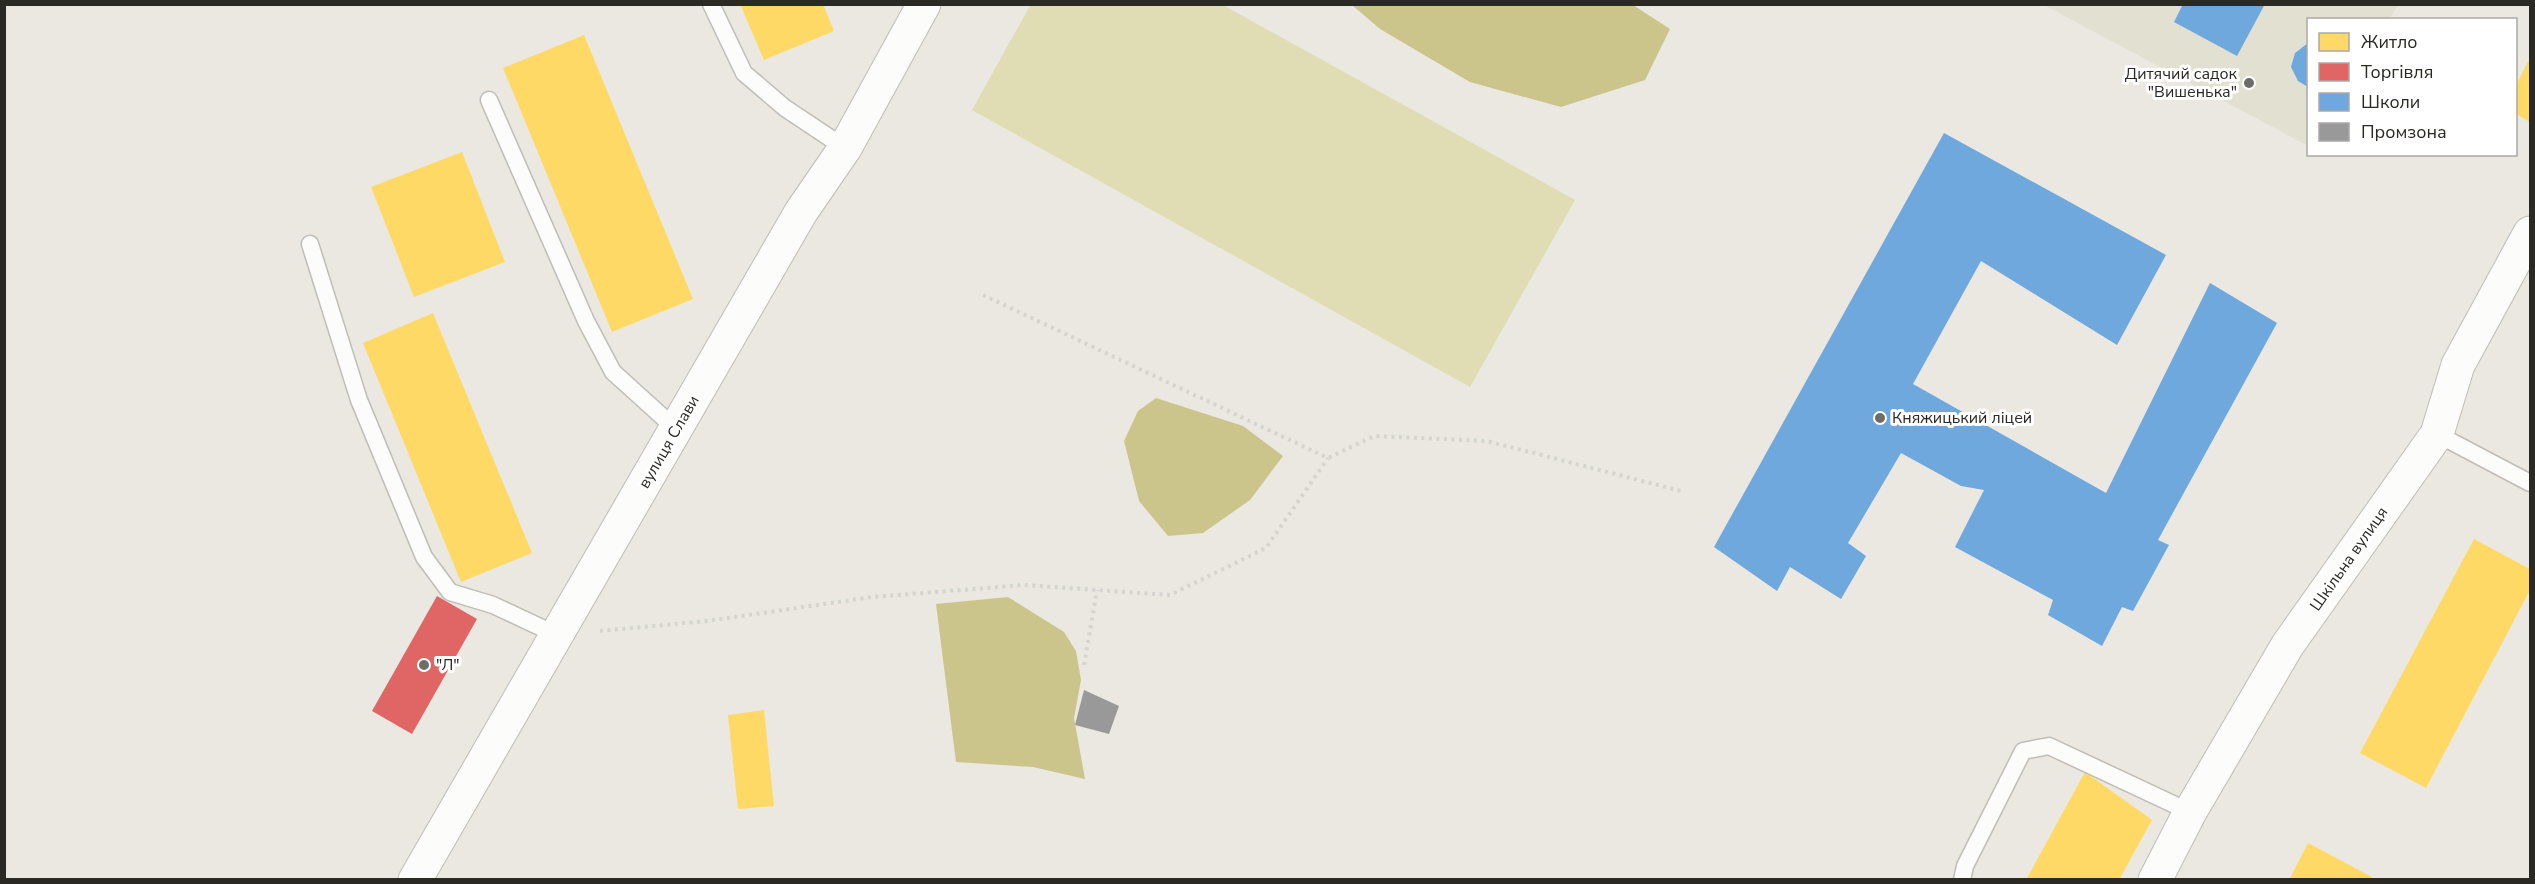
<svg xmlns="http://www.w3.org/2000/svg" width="2535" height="884" font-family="'Nunito Sans',sans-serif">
<rect width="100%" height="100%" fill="#eae8e0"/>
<path fill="#e2e0d0" d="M2044,5H2398L2389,19L2308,20V146Z"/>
<path fill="#e0dcb3" d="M1031,4L1223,5L1575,200L1470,387L972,110Z"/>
<path fill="#cbc58c" d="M1352,5H1633L1670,29L1645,80L1561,107L1470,82L1380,29Z
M1156,398L1243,426L1283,456L1250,500L1203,533L1168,536L1139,501L1124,441L1138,411Z
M1008,597L1064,632L1076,651L1081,680L1074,718L1085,779L1033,767L956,762L936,604Z"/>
<path fill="#ffd966" d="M740,4H823L834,31L764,60Z
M584,35L693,299L612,332L503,68Z
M2530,58V122L2516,114V85Z
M462,152L505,262L414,297L371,187Z
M433,313L532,553L461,582L363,343Z
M2474,539L2530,569V590L2426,788L2360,753Z
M764,710L774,806L738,809L728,715Z
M2085,772L2152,820L2119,880H2026Z
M2308,843L2372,877L2370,880H2289Z"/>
<path fill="#e06666" d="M437,596L477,619L412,734L372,711Z"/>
<path fill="#6fa8dc" d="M2183,4H2265L2237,56L2174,22Z
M2308,43V87L2298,81L2291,67L2295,53Z
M1944,133L2166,255L2117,345L1981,261L1913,384L2106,493L2210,283L2277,323L2158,540L2169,545L2133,611L2122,607L2102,646L2048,615L2053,600L1955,547L1984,490L1961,486L1901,453L1848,543L1866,556L1841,599L1790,567L1777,591L1714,547Z"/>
<path fill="#999" d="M1084,690L1119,706L1109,734L1075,725Z"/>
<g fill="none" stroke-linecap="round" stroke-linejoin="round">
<defs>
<path id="service" d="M711,4L744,73L785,108L845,148
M489,100L586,321L613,372L676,429
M310,244L359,400L424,557L450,592L493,605L557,635
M2437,434L2530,483
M1962,880L1965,866L2023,751L2049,746L2190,812"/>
<path id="minor" d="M415,880L801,212L845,148L924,4
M2155,880L2190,812L2287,646L2437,434L2458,365L2530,233"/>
</defs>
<use href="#service" stroke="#bebdb7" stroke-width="19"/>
<use href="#minor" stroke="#bebdb7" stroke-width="35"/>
<path stroke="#d4d4d1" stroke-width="4" stroke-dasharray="3 4.5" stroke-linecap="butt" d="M983,295L1328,458L1374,436L1487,441L1685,492
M600,631L707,621L872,597L1024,585L1170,595L1266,548L1328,458
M1084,665L1097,590"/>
<use href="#service" stroke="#fcfcfa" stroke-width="16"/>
<use href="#minor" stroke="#fcfcfa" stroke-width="33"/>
</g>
<g fill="#6d6c66" stroke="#fff" stroke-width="2">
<circle cx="2249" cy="83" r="6"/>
<circle cx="1880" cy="418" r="6"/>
<circle cx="424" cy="665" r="6"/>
</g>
<g text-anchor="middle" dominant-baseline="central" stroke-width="6" stroke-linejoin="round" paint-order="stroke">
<g font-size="16" fill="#2a2924" stroke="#fff" text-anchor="start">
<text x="2237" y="74" text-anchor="end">Дитячий садок<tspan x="2237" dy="18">"Вишенька"</tspan></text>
<text x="1892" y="418">Княжицький ліцей</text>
<text x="436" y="665">"Л"</text>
</g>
<g font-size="16" fill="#2a2924" stroke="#fff">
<text transform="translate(669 442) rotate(-60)">вулиця Слави</text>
<text transform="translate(2349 559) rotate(-55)">Шкільна вулиця</text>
</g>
</g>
<rect width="2535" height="884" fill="none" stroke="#2a2924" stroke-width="12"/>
<rect x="2307" y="18" width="210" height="138" fill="#ffffff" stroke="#aaa9a7" stroke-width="1.5"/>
<rect x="2319" y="33" width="30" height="18" fill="#ffd966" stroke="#aaa9a7" stroke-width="1.5"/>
<text x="2361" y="48" font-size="18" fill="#2a2924">Житло</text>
<rect x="2319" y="63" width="30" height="18" fill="#e06666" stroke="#aaa9a7" stroke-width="1.5"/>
<text x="2361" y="78" font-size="18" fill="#2a2924">Торгівля</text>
<rect x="2319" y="93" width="30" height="18" fill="#6fa8dc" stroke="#aaa9a7" stroke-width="1.5"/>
<text x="2361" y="108" font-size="18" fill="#2a2924">Школи</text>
<rect x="2319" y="123" width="30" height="18" fill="#999999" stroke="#aaa9a7" stroke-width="1.5"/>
<text x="2361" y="138" font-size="18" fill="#2a2924">Промзона</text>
</svg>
